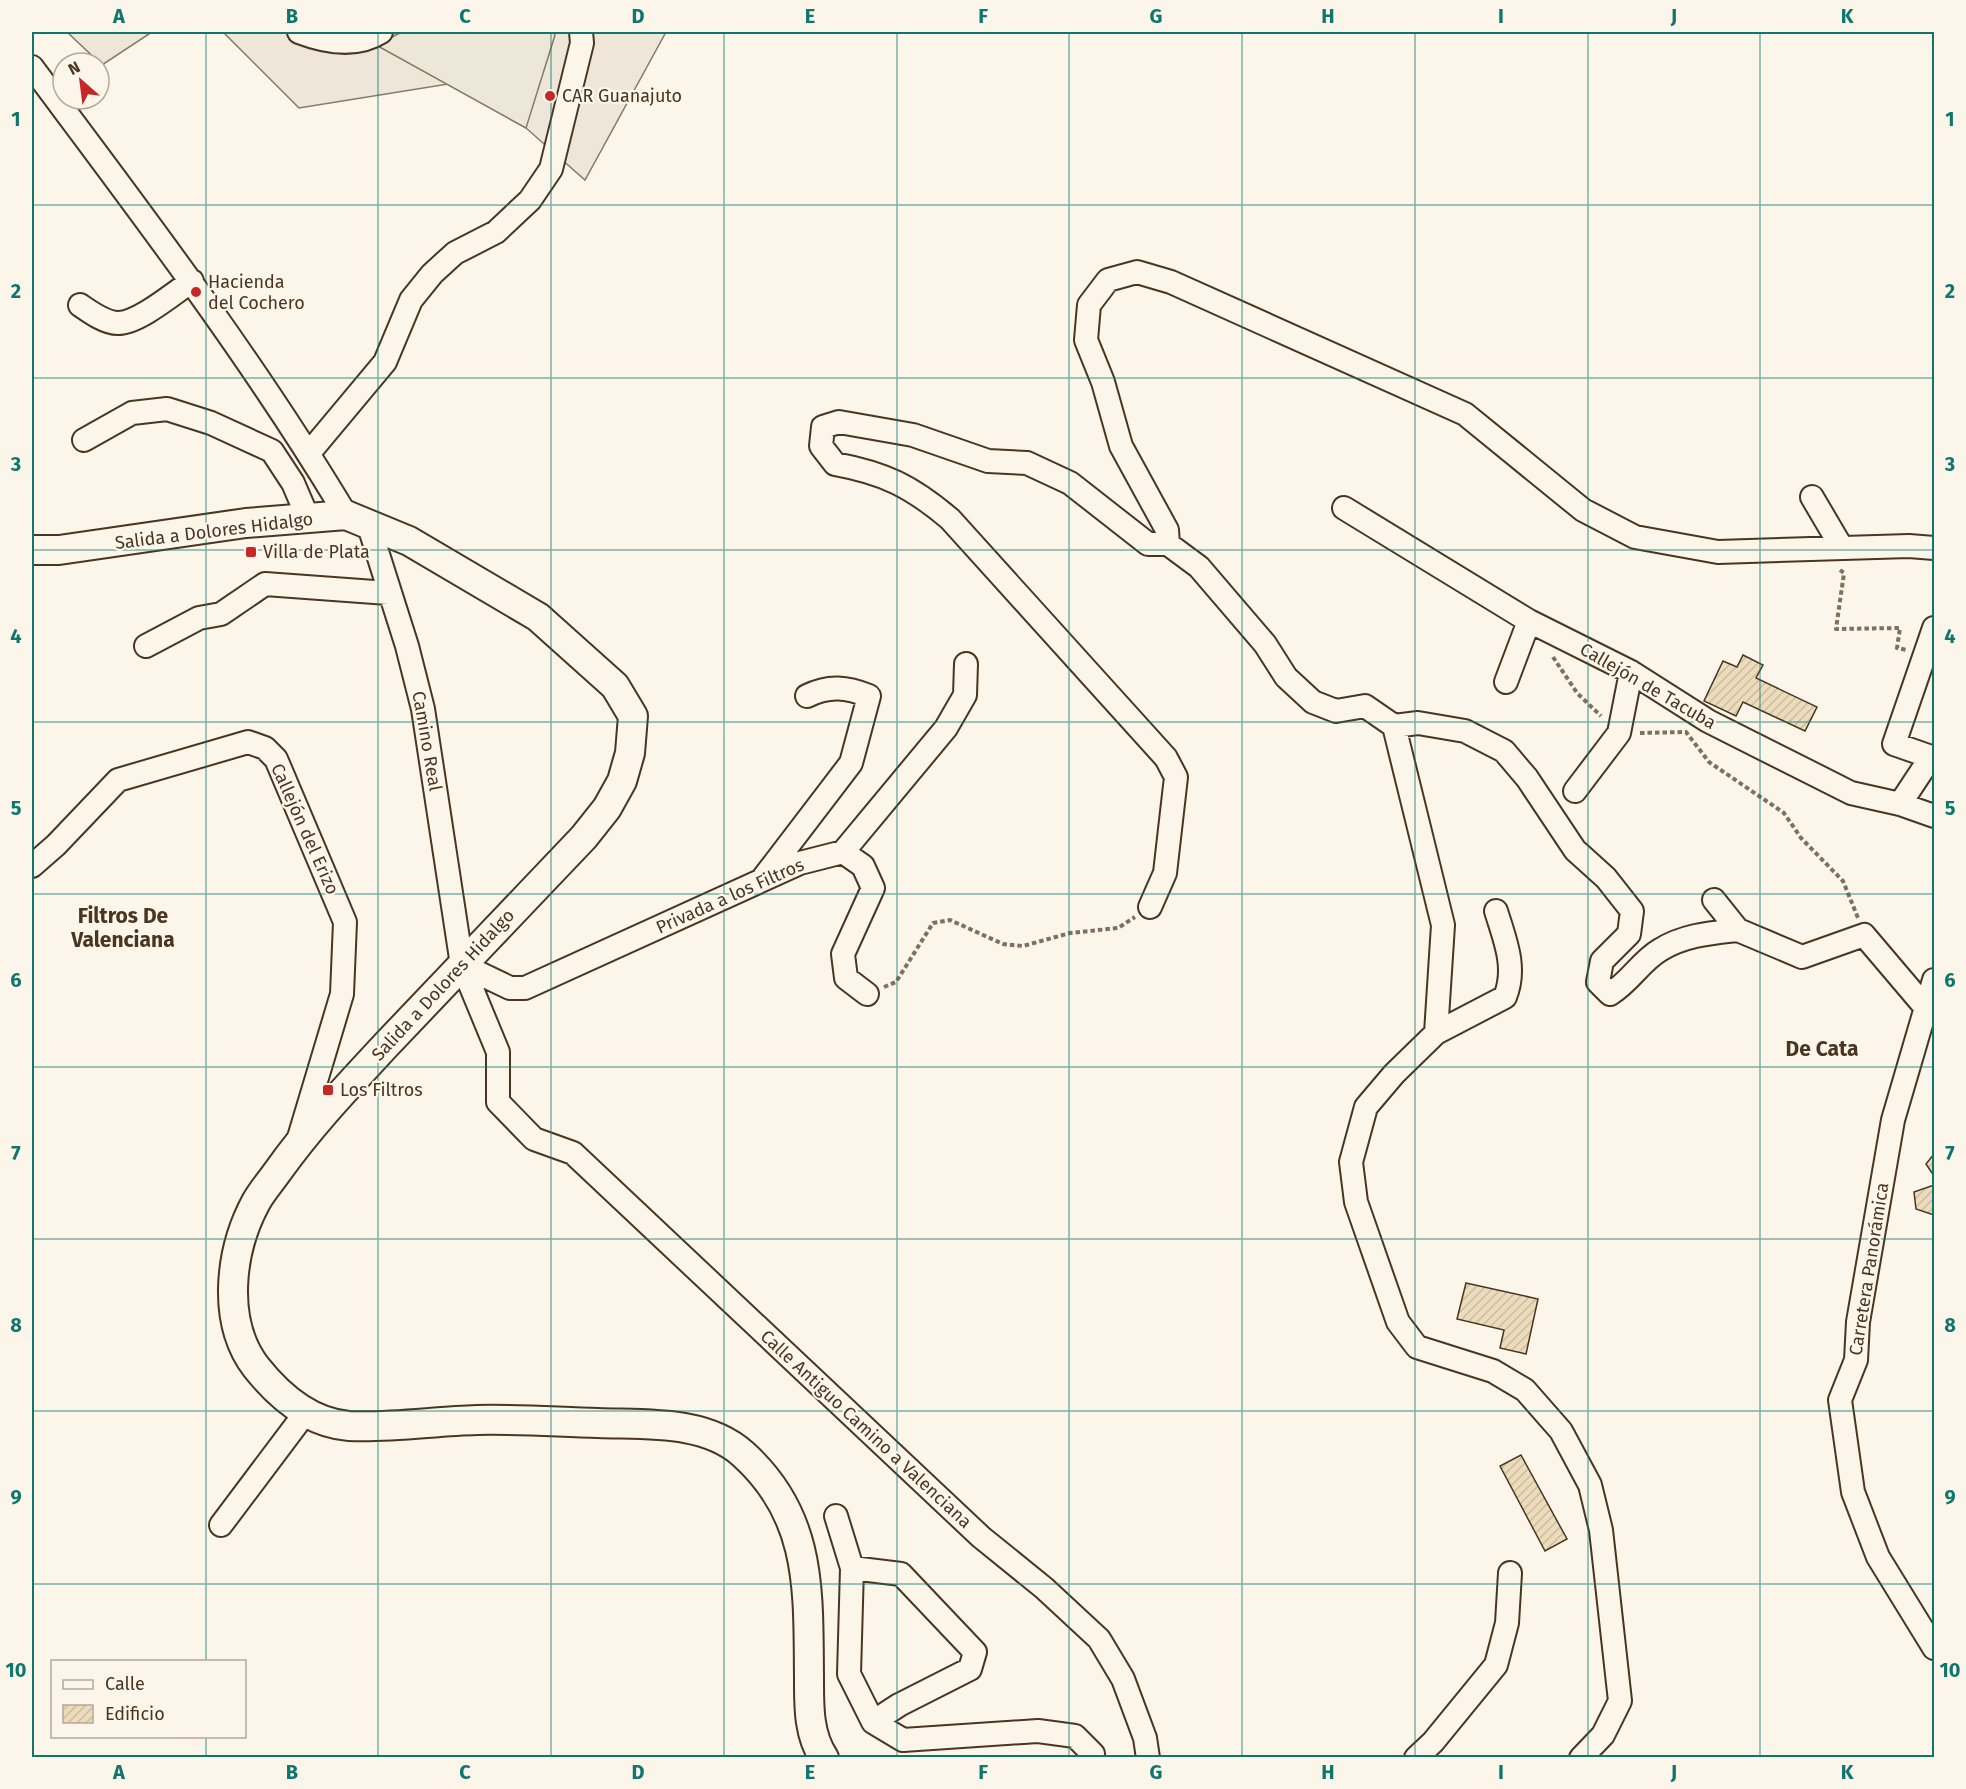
<svg xmlns="http://www.w3.org/2000/svg" width="1966" height="1789" font-family="'Fira Sans',sans-serif">
<defs>
<pattern id="building-hatch" width="6" height="6" patternUnits="userSpaceOnUse" patternTransform="scale(1.5)"><rect width="6" height="6" fill="#ecdcbc"/><path d="M-1 1l2-2M0 6l6-6M5 7l2-2" fill="none" stroke="#ccbda1"/></pattern>
</defs>
<rect width="100%" height="100%" fill="#fbf6e9"/>
<path fill="#ede6d9" stroke="#887966" stroke-width="1.5" d="M67,32H152L102,65Z
M223,32H666L585,180L526,128L448,84L299,108Z"/>
<path fill="#ede7d9" stroke="#887966" stroke-width="1.5" d="M402,32H553L555,35L526,128L376,45Z"/>
<path fill="url(#building-hatch)" stroke="#4a3520" stroke-width="1.5" d="M1743,655L1763,665L1756,678L1817,707L1805,731L1743,702L1736,716L1704,701L1723,661L1737,667Z
M1934,1154V1176L1926,1164Z
M1934,1185V1218V1215L1916,1209L1914,1192Z
M1466,1283L1538,1299L1526,1354L1500,1348L1504,1330L1457,1319Z
M1521,1455L1567,1539L1545,1551L1500,1466Z"/>
<g fill="none" stroke-linecap="round" stroke-linejoin="round">
<defs>
<path id="minor" d="M299,32C325,42 356,48 381,32
M32,67C141,213 252,358 346,515
M80,305C90,312 105,323 118,323C139,323 175,292 192,281
M84,440L132,413L167,409L211,423L272,451L293,483L308,518
M309,453L385,362L411,300L432,274L455,253L496,232L530,200L551,169L582,43L581,32
M1812,497L1842,548
M1344,508L1529,621L1631,672L1708,721L1851,793L1900,804L1934,816
M368,523L407,646L423,709L462,965L498,1052V1102L534,1139L573,1153L981,1537L1044,1588L1099,1639L1123,1679L1145,1738L1148,1758
M1168,544L1167,530L1121,446L1103,382L1086,340L1089,305L1108,280L1137,272L1171,282L1465,414L1583,510L1635,537L1718,552L1909,546L1934,548
M1934,628L1894,744L1934,758
M146,646L199,618L221,614L265,584L388,593
M1506,682L1529,621
M1394,726L1418,723L1465,731L1504,751L1527,778L1575,850L1606,878L1632,911L1629,934L1602,961L1598,982L1610,994C1630,982 1641,961 1660,950C1684,935 1711,933 1738,930
M1575,791L1619,733L1631,672
M1900,804L1931,757
M843,852L946,728L965,695L966,664
M32,866L56,845L118,780L248,742L265,748L276,759L345,922L342,994L298,1141
M764,877L851,763L869,696C847,687 829,685 807,696
M1714,900L1738,930L1802,957L1864,935L1926,1008
M1150,907L1165,873L1176,777L1166,758L950,519C911,486 884,473 835,464L821,446L823,427L839,422L913,435L988,461L1027,463L1070,483L1148,544H1168L1199,567L1265,644L1286,677L1313,702L1336,711L1365,706L1394,726L1443,925L1436,1033
M1496,911C1505,940 1517,968 1505,997L1436,1033L1394,1074L1366,1107L1351,1162L1356,1202L1398,1322L1417,1347L1493,1371L1525,1390L1561,1431L1590,1485L1601,1530L1620,1701L1603,1735L1581,1758
M462,965L510,988H525L800,863L843,852L863,866L873,888L843,954L846,978L867,994
M1934,980L1893,1120L1858,1322L1856,1360L1840,1400L1853,1492L1878,1557L1934,1648
M836,1516L852,1568L849,1674L873,1722L903,1740L1038,1731L1075,1736L1093,1754V1758
M221,1525L306,1412
M852,1568L901,1574L975,1652L970,1669L899,1705L873,1722
M1416,1758L1433,1742L1496,1665L1507,1623L1510,1573"/>
<path id="major" d="M32,550H59L246,523L346,515L409,541L538,617L615,686L633,716L630,753L622,781L607,808L584,837C518,906 452,976 386,1045C348,1086 310,1126 278,1171C271,1181 262,1191 256,1202C230,1250 221,1321 256,1367C279,1396 310,1423 349,1426C392,1428 435,1421 477,1420C518,1419 558,1422 598,1423C646,1425 705,1420 743,1454C813,1517 808,1592 809,1677C809,1705 808,1734 824,1758"/>
</defs>
<use href="#minor" stroke="#4a3520" stroke-width="26"/>
<use href="#major" stroke="#4a3520" stroke-width="32"/>
<path stroke="#7f6f5c" stroke-width="4" stroke-dasharray="4.5 3" stroke-linecap="butt" d="M1840,570L1844,573L1836,629L1900,628L1897,648L1907,650
M1553,657L1577,693L1601,716
M1640,733L1686,732L1709,762L1784,813L1801,838L1843,881L1858,918
M884,987L896,982L933,923L950,920L1003,944L1023,946L1070,933L1118,928L1135,917"/>
<use href="#minor" stroke="#fbf6e9" stroke-width="22"/>
<use href="#major" stroke="#fbf6e9" stroke-width="28"/>
</g>
<path fill="none" stroke="#0f766e" stroke-width="1.5" stroke-opacity="0.55" d="M206,32V1662M378,32V1758M551,32V1758M724,32V1758M897,32V1758M1069,32V1758M1242,32V1758M1415,32V1758M1588,32V1758M1760,32V1758M32,205H1934M32,378H1934M32,550H1934M32,722H1934M32,894H1934M32,1067H1934M32,1239H1934M32,1411H1934M32,1584H1934M206,1736V1758"/>
<g fill="#c62828" stroke="#fbf6e9" stroke-width="2">
<circle cx="550" cy="96" r="6"/>
<circle cx="196" cy="292" r="6"/>
<rect x="245" y="546" width="12" height="12" rx="3"/>
<rect x="322" y="1084" width="12" height="12" rx="3"/>
</g>
<g text-anchor="middle" dominant-baseline="central" stroke-width="4.5" stroke-linejoin="round" paint-order="stroke">
<g font-size="18" fill="#4a3520" stroke="#fbf6e9" text-anchor="start">
<text x="562" y="96">CAR Guanajuto</text>
<text x="208" y="282">Hacienda<tspan x="208" dy="21">del Cochero</tspan></text>
<text x="263" y="552">Villa de Plata</text>
<text x="340" y="1090">Los Filtros</text>
</g>
<g font-size="18" fill="#4a3520" stroke="#fbf6e9">
<text transform="translate(214 531) rotate(-7)">Salida a Dolores Hidalgo</text>
<text transform="translate(1648 686) rotate(30)">Callejón de Tacuba</text>
<text transform="translate(427 741) rotate(80)">Camino Real</text>
<text transform="translate(305 829) rotate(66)">Callejón del Erizo</text>
<text transform="translate(730 896) rotate(-24)">Privada a los Filtros</text>
<text transform="translate(443 985) rotate(-47)">Salida a Dolores Hidalgo</text>
<text transform="translate(1869 1269) rotate(-81)">Carretera Panorámica</text>
<text transform="translate(866 1429) rotate(43)">Calle Antiguo Camino a Valenciana</text>
</g>
<g font-size="21" font-weight="bold" fill="#4a3520" stroke="#fbf6e9">
<text x="123" y="916">Filtros De<tspan x="123" dy="24">Valenciana</tspan></text>
<text x="1822" y="1049">De Cata</text>
</g>
</g>
<rect width="1966" height="1789" fill="none" stroke="#fbf6e9" stroke-width="66"/>
<rect x="51" y="1660" width="195" height="78" fill="#fbf6e9" stroke="#b4a999" stroke-width="1.5"/>
<rect x="63" y="1680" width="30" height="9" fill="#fbf6e9" stroke="#b4a999" stroke-width="1.5"/>
<text x="105" y="1690" font-size="18" fill="#4a3520">Calle</text>
<rect x="63" y="1705" width="30" height="18" fill="url(#building-hatch)" stroke="#b4a999" stroke-width="1.5"/>
<text x="105" y="1720" font-size="18" fill="#4a3520">Edificio</text>
<g transform="translate(81 81) rotate(332)"><circle r="28" fill="#fbf6e9" stroke="#b4a999" stroke-width="1.5"/>
<path d="M0-4.5L10 22L0 15L-10 22Z" fill="#c62828"/>
<text y="-9" font-size="16" font-weight="bold" text-anchor="middle" fill="#4a3520">N</text>
</g>
<rect x="33" y="33" width="1900" height="1723" fill="none" stroke="#0f766e" stroke-width="2"/>
<g font-size="20" text-anchor="middle" font-weight="bold" fill="#0f766e">
<text x="119" y="23">A</text>
<text x="292" y="23">B</text>
<text x="465" y="23">C</text>
<text x="638" y="23">D</text>
<text x="810" y="23">E</text>
<text x="983" y="23">F</text>
<text x="1156" y="23">G</text>
<text x="1328" y="23">H</text>
<text x="1501" y="23">I</text>
<text x="1674" y="23">J</text>
<text x="1847" y="23">K</text>
<text x="16" y="126">1</text>
<text x="1950" y="126">1</text>
<text x="16" y="298">2</text>
<text x="1950" y="298">2</text>
<text x="16" y="471">3</text>
<text x="1950" y="471">3</text>
<text x="16" y="643">4</text>
<text x="1950" y="643">4</text>
<text x="16" y="815">5</text>
<text x="1950" y="815">5</text>
<text x="16" y="987">6</text>
<text x="1950" y="987">6</text>
<text x="16" y="1160">7</text>
<text x="1950" y="1160">7</text>
<text x="16" y="1332">8</text>
<text x="1950" y="1332">8</text>
<text x="16" y="1504">9</text>
<text x="1950" y="1504">9</text>
<text x="16" y="1677">10</text>
<text x="1950" y="1677">10</text>
<text x="119" y="1779">A</text>
<text x="292" y="1779">B</text>
<text x="465" y="1779">C</text>
<text x="638" y="1779">D</text>
<text x="810" y="1779">E</text>
<text x="983" y="1779">F</text>
<text x="1156" y="1779">G</text>
<text x="1328" y="1779">H</text>
<text x="1501" y="1779">I</text>
<text x="1674" y="1779">J</text>
<text x="1847" y="1779">K</text>
</g>
</svg>
